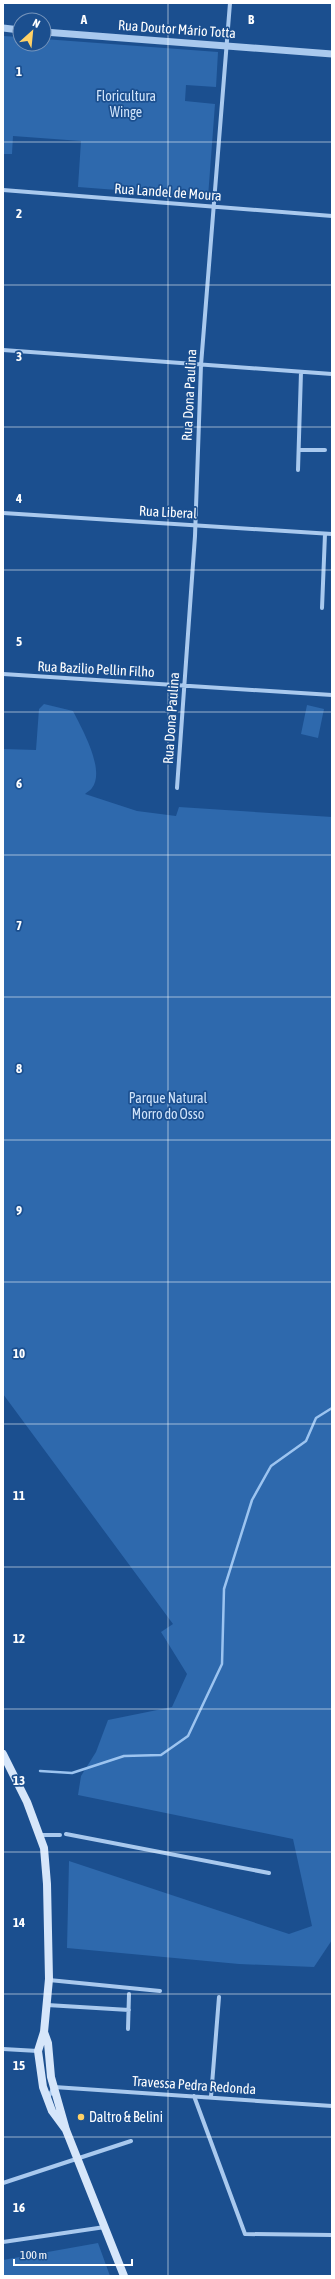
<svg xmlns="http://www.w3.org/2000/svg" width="335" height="2279" font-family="'Asap Condensed',sans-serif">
<rect width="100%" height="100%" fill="#1b4f8f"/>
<path fill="#2e69ad" d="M3,36L20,37V44H44V39L218,52L216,87L186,85L185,101L215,104L208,197L78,187L81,141L13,136L12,154H3Z
M44,704L73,711C81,727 106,770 92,788C91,790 87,792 85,794L137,811L176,816L179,807L332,817V1940L314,1967L239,1964L67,1948L69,1861L289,1934L312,1926L293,1839L78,1795L81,1776L96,1752L108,1720L172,1707L187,1674L161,1632L173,1624L3,1394V749L36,750L39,709Z
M307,705L324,709L318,738L301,734Z
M98,2243L110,2276H3V2260Z"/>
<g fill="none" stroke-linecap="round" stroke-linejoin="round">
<path stroke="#9cc4f0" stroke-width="2.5" d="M40,1771L72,1773L124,1756L161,1755L188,1736L222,1664L224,1589L252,1500L271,1466L306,1441L316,1418L332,1408"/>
<path stroke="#a9c9ee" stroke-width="4" d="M3,190L332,216
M3,350L332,374
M299,450H325
M298,470L301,372
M3,513L332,534
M322,608L325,534
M3,674L332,695
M177,788L195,536L201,365L230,3
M66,1834L269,1873
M41,1835H60
M49,1980L160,1991
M47,2005L129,2010
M128,2029L129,1994
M3,2049L38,2051
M49,2096L54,2087L332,2106
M194,2096L245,2234L332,2235
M211,2097L219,1997
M3,2183L131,2141
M3,2242L105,2227"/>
<path stroke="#a9c9ee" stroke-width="7" d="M3,28L20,30
M44,32L332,54"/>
<path stroke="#d6e6fa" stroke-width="8" d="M3,1754L27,1802L44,1848L47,1884L49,1979L44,2032L38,2051L43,2087L52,2111L66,2130
M44,2032L48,2043L51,2077L66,2130L124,2276"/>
</g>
<path fill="none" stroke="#fff" stroke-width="1" stroke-opacity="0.55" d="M168,3V2276M3,142H332M3,285H332M3,427H332M3,570H332M3,712H332M3,855H332M3,997H332M3,1140H332M3,1282H332M3,1424H332M3,1567H332M3,1709H332M3,1852H332M3,1994H332M3,2137H332"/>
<circle fill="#ffd166" stroke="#1b4f8f" stroke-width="1.5" cx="81" cy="2117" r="4"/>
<g text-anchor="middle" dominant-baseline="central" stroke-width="3.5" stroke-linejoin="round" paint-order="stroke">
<g font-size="14" fill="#fff" stroke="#1b4f8f">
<text transform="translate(177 29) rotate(4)">Rua Doutor Mário Totta</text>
<text transform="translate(168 192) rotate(4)">Rua Landel de Moura</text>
<text transform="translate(189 395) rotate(-87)">Rua Dona Paulina</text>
<text transform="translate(168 512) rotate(3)">Rua Liberal</text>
<text transform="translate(96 669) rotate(3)">Rua Bazilio Pellin Filho</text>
<text transform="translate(171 718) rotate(-86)">Rua Dona Paulina</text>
<text transform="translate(194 2085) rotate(4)">Travessa Pedra Redonda</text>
</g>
<g font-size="14" fill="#cfe3fa" stroke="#1b4f8f">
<text x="126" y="96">Floricultura<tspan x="126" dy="16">Winge</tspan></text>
<text x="168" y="1098">Parque Natural<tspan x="168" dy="16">Morro do Osso</tspan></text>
</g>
<g font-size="14" fill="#fff" stroke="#1b4f8f" text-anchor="start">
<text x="89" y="2117">Daltro &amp; Belini</text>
</g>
</g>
<g font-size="13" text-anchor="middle" font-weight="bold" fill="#fff" stroke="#1b4f8f" stroke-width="3.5" stroke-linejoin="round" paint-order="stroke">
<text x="84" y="24">A</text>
<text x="251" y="24">B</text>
<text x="19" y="76">1</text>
<text x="19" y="218">2</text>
<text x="19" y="361">3</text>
<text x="19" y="503">4</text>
<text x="19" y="646">5</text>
<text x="19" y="788">6</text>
<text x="19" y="930">7</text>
<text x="19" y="1073">8</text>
<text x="19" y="1215">9</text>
<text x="19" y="1358">10</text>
<text x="19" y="1500">11</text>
<text x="19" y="1643">12</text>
<text x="19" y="1785">13</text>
<text x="19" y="1927">14</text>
<text x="19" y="2070">15</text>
<text x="19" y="2212">16</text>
</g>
<rect width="335" height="2279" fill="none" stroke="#ffffff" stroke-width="8"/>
<g transform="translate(32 32) rotate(27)"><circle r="19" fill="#1b4f8f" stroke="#7695bc"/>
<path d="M0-3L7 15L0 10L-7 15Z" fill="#ffd166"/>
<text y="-6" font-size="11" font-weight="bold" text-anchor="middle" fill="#ffffff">N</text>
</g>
<path d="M14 2259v6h118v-6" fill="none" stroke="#ffffff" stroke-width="2"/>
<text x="20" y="2259" font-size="12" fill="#ffffff" stroke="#1b4f8f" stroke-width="3" paint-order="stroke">100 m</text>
</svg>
